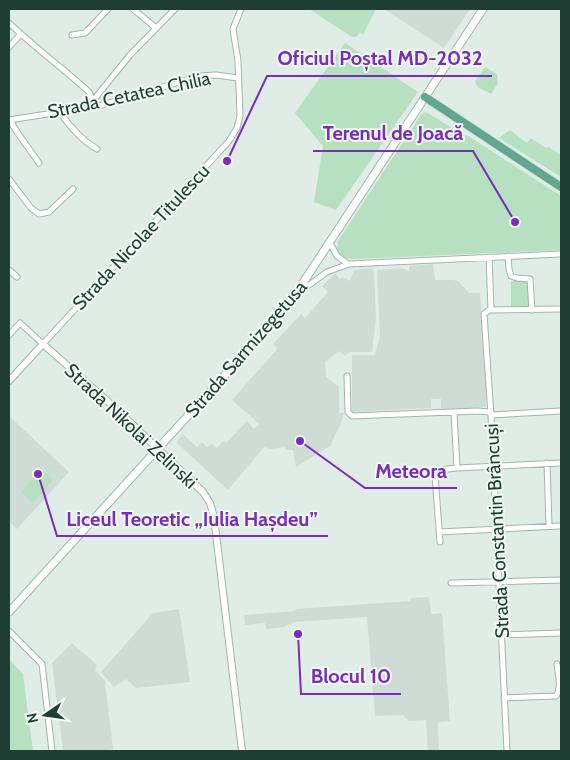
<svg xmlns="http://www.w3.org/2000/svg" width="570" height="760" font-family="Cabin,sans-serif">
<rect width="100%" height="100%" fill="#e0ede6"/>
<path fill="#cedcd5" d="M384,9H470L444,48Z
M433,264L435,280H453L458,281L469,293H480L486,376V407L441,409V399H431V408L352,412V355H375L380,335L377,271L378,270L401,268L409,271V266Z
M372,268L374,272L376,318L372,352H350L345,356L339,351L325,362L326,377L339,387V413H344L342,421L330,446L296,467L293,450H286L285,447L271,449L264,447L228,490L176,442L183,434L197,447L202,442L207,447L212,444L217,448L223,441L226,443L247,421L254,429L259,424L232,400L278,348L273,344L301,314L305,318L328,292L322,286L335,274L340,279L342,277L350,281L354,270Z
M9,416L69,472L17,529L9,521Z
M429,597L431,614L442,613L450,721L439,722L438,725L439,750L428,751L426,720L409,721L407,718H405L404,715L375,716L367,617L294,622L284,627L266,629L265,623L245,625L244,615L295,611L296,609L410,601L411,598Z
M179,609L190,682L136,688L126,679L114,687L101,672L153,613Z
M72,643L97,665L95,670L105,681L113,749L99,751H63L52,663Z"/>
<path fill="#b6e0bf" d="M309,9H376L363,35L360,33L356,37H352Z
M345,43L418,92L336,210L314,202L323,146L295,113Z
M485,67L497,74L498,83L491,94L477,87L475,81Z
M425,112L428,113L465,136L467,135L561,196V250L355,259C347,259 340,257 337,248L338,241L421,115Z
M510,130L527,143L531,138L546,148L549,147L561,155V177L499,138Z
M511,281H528L529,307H511Z
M41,469L53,480L33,503L21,492Z
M9,659L23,674L33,751H9Z"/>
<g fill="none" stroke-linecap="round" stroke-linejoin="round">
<defs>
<path id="minor" d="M133,9L156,28
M9,23C34,47 63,68 89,92L91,96L92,102
M72,35L85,33L108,9
M9,47L21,34
M89,108L92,102L130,55L175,9
M60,112C70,127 81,140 97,149
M9,120L99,106L199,76L216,75L238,78
M10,120L15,129L39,163
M9,179L31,208L39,214L49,212L73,189
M330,243L337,256L348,264
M508,256L509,269L511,276L517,278L530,279L532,310
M489,257L491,310
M9,270L17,277
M298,293L327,272L349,264L561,254
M9,335L20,323L43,344L229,141L237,128L240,116L238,61L233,29L241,9
M347,376L348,412L352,416L477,411L491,412
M454,412L457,468
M491,415L561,411
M547,463L549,526
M439,532L561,526
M440,542L435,476L439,470L457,468L561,463
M451,583L561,580
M9,631L42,664L52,751
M502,635L561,633
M504,698L556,696C562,688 558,674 557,664
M507,751L491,415L484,314L489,310L561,309"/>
<path id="tertiary" d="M9,381L43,344L114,407L203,492L210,503L214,517L242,751"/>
<path id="secondary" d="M9,612L287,307L483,9"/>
<path id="primary" d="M425,97L561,187"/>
</defs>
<use href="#minor" stroke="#a2b5ad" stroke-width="7"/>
<use href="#tertiary" stroke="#a2b5ad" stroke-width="8"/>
<use href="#secondary" stroke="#9db9ae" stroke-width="9"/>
<use href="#primary" stroke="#c0c9c6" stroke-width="9"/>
<use href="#minor" stroke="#fff" stroke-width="5"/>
<use href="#tertiary" stroke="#fff" stroke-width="6"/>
<use href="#secondary" stroke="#fff" stroke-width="7"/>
<use href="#primary" stroke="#60a790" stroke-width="8"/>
</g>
<g text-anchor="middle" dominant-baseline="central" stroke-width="4" stroke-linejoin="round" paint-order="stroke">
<g font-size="19" fill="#1f3f34" stroke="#f1f9f4">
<text transform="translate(129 95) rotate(-12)">Strada Cetatea Chilia</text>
<text transform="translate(141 237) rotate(-47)">Strada Nicolae Titulescu</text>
<text transform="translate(246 349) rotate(-49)">Strada Sarmizegetusa</text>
<text transform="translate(131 426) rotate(43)">Strada Nikolai Zelinski</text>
<text transform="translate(497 531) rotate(-93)">Strada Constantin Brâncuși</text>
</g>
</g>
<path fill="none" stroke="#7b2cbf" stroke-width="2" d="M227 161L267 76H492M515 222L473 151H313M300 441L365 488H457M38 474L57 536H328M298 634L301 694H401"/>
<g fill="#7b2cbf" stroke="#f1f9f4" stroke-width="2">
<circle cx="227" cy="161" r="5"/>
<circle cx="515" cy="222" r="5"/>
<circle cx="300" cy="441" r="5"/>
<circle cx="38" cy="474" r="5"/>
<circle cx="298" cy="634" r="5"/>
</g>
<g font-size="20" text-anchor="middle" font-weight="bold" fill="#7b2cbf" stroke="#f1f9f4" stroke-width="4" stroke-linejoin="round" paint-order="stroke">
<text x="380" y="65">Oficiul Poștal MD-2032</text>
<text x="393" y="140">Terenul de Joacă</text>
<text x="411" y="478">Meteora</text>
<text x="192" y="526">Liceul Teoretic „Iulia Hașdeu”</text>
<text x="351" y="683">Blocul 10</text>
</g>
<rect width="570" height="760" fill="none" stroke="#1f3f34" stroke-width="20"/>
<g transform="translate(45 715) rotate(257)" stroke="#f1f9f4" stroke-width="4" paint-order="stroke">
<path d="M0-4L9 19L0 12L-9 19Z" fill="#1f3f34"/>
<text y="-8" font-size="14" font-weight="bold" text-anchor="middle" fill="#1f3f34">N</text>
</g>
</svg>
